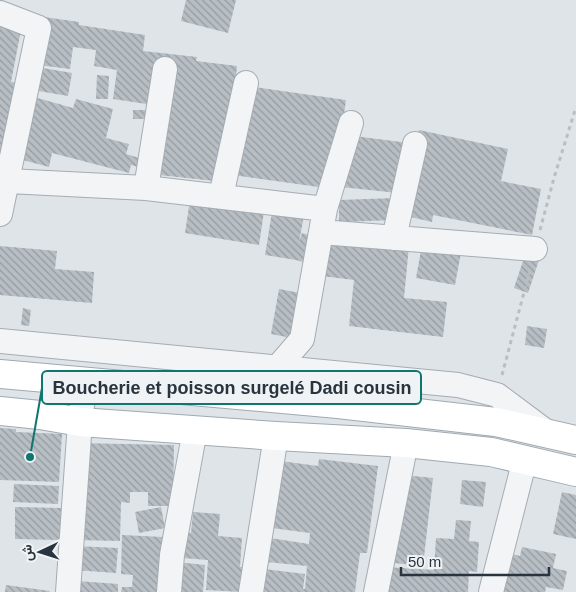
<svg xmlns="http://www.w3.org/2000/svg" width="576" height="592" font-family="Helvetica,Vazirmatn,sans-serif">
<defs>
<pattern id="building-back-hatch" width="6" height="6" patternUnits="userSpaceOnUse" patternTransform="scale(1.25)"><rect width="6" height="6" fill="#b7bec4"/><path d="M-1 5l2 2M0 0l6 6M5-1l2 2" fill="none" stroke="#959ba1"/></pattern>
</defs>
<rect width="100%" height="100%" fill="#dfe4e8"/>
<path fill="url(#building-back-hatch)" d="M186,0H236L228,33L181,21Z
M44,17L79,22V25L145,35L143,51L197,57L196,61L237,66L224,182L159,175L153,105L113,99L117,70L94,66L96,50L73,47L70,69L38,65Z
M0,21L22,25L11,82L19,83L0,157Z
M37,67L72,73L68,96L33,90Z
M97,75L109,76L108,99H96Z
M246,86L346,100L335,178L326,188L233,175Z
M34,97L73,108L76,99L113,109L106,138L129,144L126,154L146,160L143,168L131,165L129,173L52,153L49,167L19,159Z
M133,110H147V119H133Z
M419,130L508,149L501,181L541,189L532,235L433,215L432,222L402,215Z
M346,135L409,143L398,193L341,187Z
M191,193L265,205L259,245L185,233Z
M275,194L307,200L299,242L302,233L315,237L307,263L296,260L265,255Z
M395,198V220L339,222V200Z
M424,234L463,242L455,285L416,278Z
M327,237L409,246L404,298L447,302L443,337L349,326L354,280L322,276Z
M0,246L57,251L55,269L94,272L92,303L0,295Z
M526,252L540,257L528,293L514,288Z
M279,289L305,294L297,339L271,334Z
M23,308L31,310L29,326L21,325Z
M527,326L547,329L544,348L525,345Z
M0,428L16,429V432L62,434L59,482L0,480Z
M77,443L174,445L173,506H148V492H130V503L121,502L120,541L75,540Z
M319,459L378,466L367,553H360L355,592H253L256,568L305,574L303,589H305L307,566L267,562L270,538L309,544L310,533L264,527L273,460L318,466Z
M404,475L433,478L423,566L394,563Z
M462,480L486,482L483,507L460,504Z
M14,484L59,486L58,504L13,502Z
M562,492L576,495V539L553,534Z
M15,507L61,508L60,540L15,539Z
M161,507L165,528L139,533L135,512Z
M193,512L220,514L218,536L242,538L240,567H244L242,592L206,590L208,560L182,558L183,532L191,533Z
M456,520L471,521L469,541L479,542L477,572L469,571L468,592H384L386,567L434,570L436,538L454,539Z
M122,535L163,537V592H121L122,587H132L133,575L121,574Z
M75,546L118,548L116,573L74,570Z
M522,547L556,554L553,568L567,571L563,590L546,587L545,592H495L504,552L520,556Z
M177,562L205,565L203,592H174Z
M77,581L118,584V592H76Z
M6,585L50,591L49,592H5Z"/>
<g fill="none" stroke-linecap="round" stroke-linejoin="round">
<defs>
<path id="minor" d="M0,13L39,28L0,214
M0,180L8,181L146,188L165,69
M146,188L325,209L302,339L276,369
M221,196L246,83
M325,209L351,123
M321,232L535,249
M394,238L415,144
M0,341L458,385L497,395L548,433
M68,592L80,422L85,382
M169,592L172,555L195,430
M251,592L276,436
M376,592L406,443
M491,592L525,459"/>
<path id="major" d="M0,374L338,404L496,422L576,440
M0,411L40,415L80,422L276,436L406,443L491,452L576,472"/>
</defs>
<use href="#minor" stroke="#a5acb2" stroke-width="26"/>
<use href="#major" stroke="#9faab3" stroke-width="30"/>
<path stroke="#babec2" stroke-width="3" stroke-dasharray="4 4" stroke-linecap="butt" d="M540,230L554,178L576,107
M502,375L530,270"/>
<use href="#minor" stroke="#f2f4f6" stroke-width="24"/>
<use href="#major" stroke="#fff" stroke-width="28"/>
</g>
<path fill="none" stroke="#0f766e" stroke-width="2" d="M30 457L42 388"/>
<circle fill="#0f766e" stroke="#eff3f5" stroke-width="2" cx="30" cy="457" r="5"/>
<rect fill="#eff3f5" stroke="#0f766e" stroke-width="2" x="42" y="371" width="379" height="33" rx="5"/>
<g font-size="18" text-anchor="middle" font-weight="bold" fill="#29343e">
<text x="232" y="394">Boucherie et poisson surgelé Dadi cousin</text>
</g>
<g transform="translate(40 552) rotate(266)" stroke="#eff3f5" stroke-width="4" paint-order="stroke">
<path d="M0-4L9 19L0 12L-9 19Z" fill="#29343e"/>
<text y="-8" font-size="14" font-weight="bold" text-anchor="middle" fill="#29343e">ش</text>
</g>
<path d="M401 567v8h148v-8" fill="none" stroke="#29343e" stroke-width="2.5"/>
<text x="408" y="567" font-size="15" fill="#29343e" stroke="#eff3f5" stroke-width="4" paint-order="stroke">50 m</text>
</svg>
